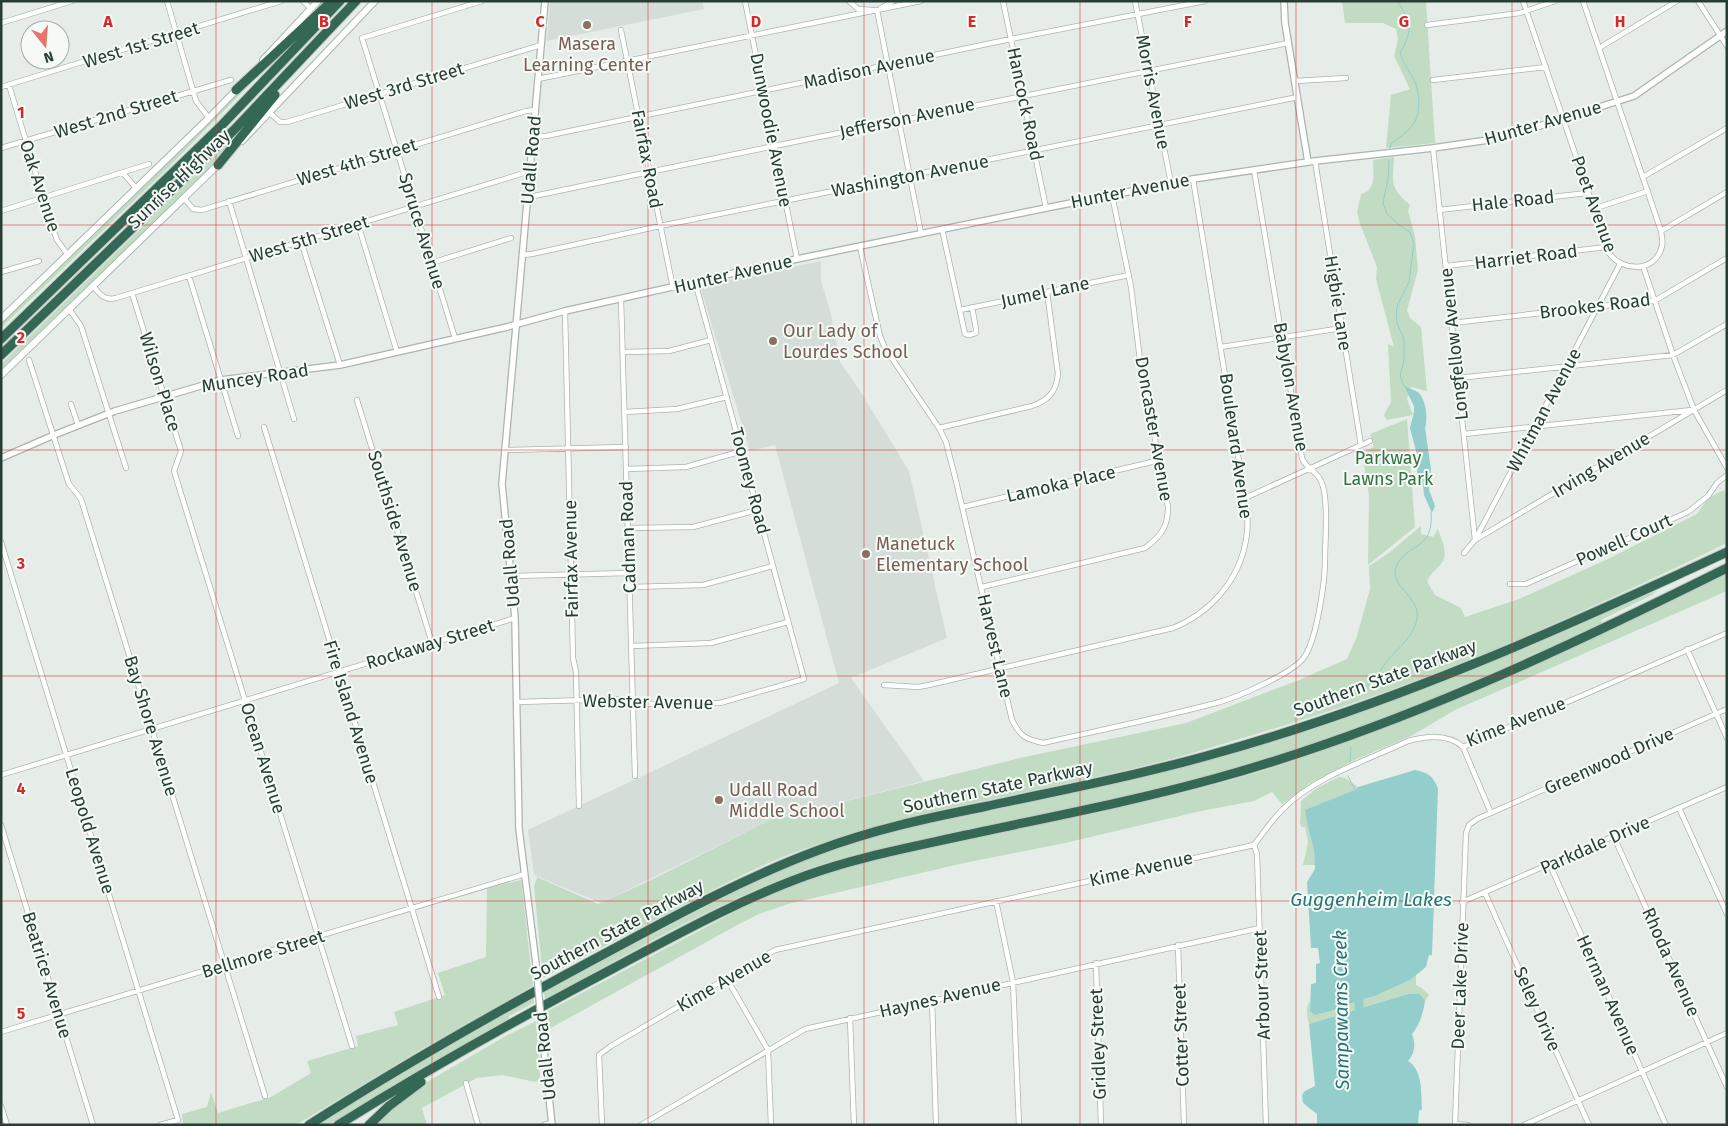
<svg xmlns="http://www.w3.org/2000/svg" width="1728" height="1126" font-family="'Fira Sans',sans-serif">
<rect width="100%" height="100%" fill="#e6ede8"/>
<path fill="#d4ddd7" d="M550,1H702L704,9L547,41Z
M821,261V281L831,314L840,362L860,391L909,471L947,638L851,678L924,781L770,820L601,903L534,875L528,830L839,683L775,445L750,451L700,286Z"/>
<path fill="#c1dcc3" d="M1342,1H1426L1435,143L1386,148L1391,95L1410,89L1394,56L1398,39L1396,29L1383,23H1345Z
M272,60L270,64L163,173L1,328V323L167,162L252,77Z
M234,138L211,167L1,369V364Z
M1394,157C1393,183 1389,187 1410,205L1408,211L1415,236L1418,270L1407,310L1410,318L1421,327L1427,391L1411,387L1407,399L1413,415L1387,420L1384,415L1391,402L1388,344L1394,347L1376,279L1377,267L1360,224L1357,212L1361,194C1377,190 1373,174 1373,160Z
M1407,419L1415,527L1368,565L1369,495L1362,453L1374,447L1370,434Z
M1724,490L1727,496V543C1626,592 1523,640 1418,680C1341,709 1262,733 1182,756C1052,792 920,805 793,853C753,868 716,888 678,908C633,931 588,955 543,978L534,887L537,877L598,904L647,882L770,820L1020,758L1186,723L1299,680L1347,659L1357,636L1370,589L1369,566L1390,552L1421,526V534L1433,537L1438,529C1441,539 1448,551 1443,561C1439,568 1432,571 1427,581L1435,595L1461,608L1465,617L1519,599L1608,559L1697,514L1708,498Z
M1727,574V591L1455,710L1411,736L1357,759L1310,783L1282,804L1272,792L1254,801L1201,811L1065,843L964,863L788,904L759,914L739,924L549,1029L546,1012L759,899C784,888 809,877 836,869C891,853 949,843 1007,831C1092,814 1179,796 1262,771C1423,721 1575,645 1727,574Z
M1658,590L1652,595L1601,620L1602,623C1498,671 1394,719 1285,753C1152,794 1016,820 880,849C853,855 826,862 800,872C711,905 627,954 545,1000L544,991L758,879L833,849L920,824L1156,774L1205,761L1318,726L1407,695Z
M1339,777L1345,778L1358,787L1308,827L1314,850L1315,865H1303L1308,842L1305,827H1302L1300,824L1301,801L1317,788Z
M521,880L533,986L415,1053L296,1125H179L183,1123L182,1114L207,1107L211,1092L218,1113L271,1097L311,1073L307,1061L358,1046L356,1036L398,1025L394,1012L445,995L438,973L486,957L487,888Z
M1416,975V985L1422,988L1429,995L1425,1001L1420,994H1408L1309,1024C1307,1016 1305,1008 1310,1001V1011L1341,1008L1359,1000L1375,996L1410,980Z
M533,995L534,1003L509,1016V1019L331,1125H316L427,1057Z
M536,1021L540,1078L536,1082L502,1075L477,1078L422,1108L427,1125H371L413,1090L504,1037Z"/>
<path fill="#93cdcc" d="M1404,386C1409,388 1415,390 1419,393C1426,401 1428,418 1425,428L1431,469L1429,490L1435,506L1432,513L1424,495L1423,485L1417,472L1419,462L1410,428L1414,412V406Z
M1415,770C1428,772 1434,777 1438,789L1432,955H1429L1426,967L1410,980L1375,996L1359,1000L1341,1008L1315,1015L1310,1011L1311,984L1316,983V964L1320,963L1318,948H1311L1307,882L1315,869L1314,850L1308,827L1305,810L1355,790L1358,787Z
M1408,994H1420L1425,1001C1423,1014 1420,1024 1412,1034C1416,1044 1415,1053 1408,1061C1423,1070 1421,1093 1422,1109L1419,1111L1418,1125H1317V1114L1303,1103L1302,1095L1305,1091L1315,1086L1309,1024Z"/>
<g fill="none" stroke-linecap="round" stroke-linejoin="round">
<path stroke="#93cdcc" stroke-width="1" d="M1390,148L1391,144C1398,138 1406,133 1412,126C1422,114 1420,90 1413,78C1408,69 1403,63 1400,53C1413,30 1412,23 1397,1
M1389,160L1388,179L1383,203L1387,214L1399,225L1410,232L1414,243L1409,282L1398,304L1396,314L1397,323L1404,339V360L1400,376L1404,386
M1353,697C1360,685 1365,689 1373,681C1378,676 1382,668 1386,662C1398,648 1420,632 1417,611C1414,595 1390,584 1396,567C1402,551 1418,549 1426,538C1431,532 1432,519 1431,512
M1350,762L1351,747
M1348,776L1355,790"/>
<path stroke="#93cdcc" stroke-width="9" d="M1359,990V1020"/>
<defs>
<path id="minor" d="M167,1L196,101L209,118
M303,1L311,9
M745,1L797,259
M849,1L858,9L872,10
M1003,1L1046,208
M1135,1L1171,183
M1523,1L1609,253C1622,272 1656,273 1662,246C1663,242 1662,236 1661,231L1583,1
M1698,1L1727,46
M881,8L893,1
M877,10L921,233
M1,23L72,1
M1427,25L1520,13L1555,1
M621,30L673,288
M1599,48L1677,1
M538,79L921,1
M1433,80L1546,67
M1295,81L1346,78
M9,85L51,224L57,240L68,255
M1,87L281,1
M270,113L280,122H287L541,45
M533,137L546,136L1011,39L1205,1
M1,148L231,80
M1433,148L1475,540L1727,390
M1315,161L1361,445
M123,173L136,188
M1643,177L1727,128
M527,197L534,196L774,146L1288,43
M184,198L193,209L202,210L526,111L535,110
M229,201L294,419
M1593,209L1648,191
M1439,210L1587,193
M1,211L149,164
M358,224L397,352
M942,229L965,334L969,335L976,333V329L972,307
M1661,231L1727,192
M301,241L340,365
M860,247L880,336L885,348L939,428L946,442L956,481L1012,720C1020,736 1025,739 1043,743C1101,730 1159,718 1216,703C1236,698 1296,672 1305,656C1317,637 1325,582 1325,560C1325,539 1329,498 1321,481C1317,471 1306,469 1302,458L1254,170
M522,255L532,254L660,226L1298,97
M431,263L511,238
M1446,266L1606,247
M1643,266L1673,355L1694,410L1727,468
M1,272L39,261
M189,276L238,436
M93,286C100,294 104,301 116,298L524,173H529
M132,293L181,451L174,471L352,1046
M621,299L635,776
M69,309L81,326L126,468
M960,310L1129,275
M565,311L573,658L576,672L579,806
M1452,323L1656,300L1727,258
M455,338L362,38L482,1
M1221,347L1342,328
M623,352L669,351L711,340
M29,360L65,472L69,484L81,499L265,1096
M1458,378L1673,355L1727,324
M357,400L432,643
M71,404L78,425
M625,412L677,409L727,397
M264,427L439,997
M939,428L1032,406C1049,400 1056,392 1058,374L1047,292
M1464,434L1692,410
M504,450L626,447
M627,469L686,467L742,451
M1245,498L1370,441
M963,507L1160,460
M628,528L693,527L757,510
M1,542L178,1120L160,1125
M1464,553L1475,540L1620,264
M512,576L630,573
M1510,584H1526L1688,512L1708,496L1717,483L1727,475
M630,587L703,585L773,566
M982,587L1145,548C1161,536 1168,527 1168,507L1140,360L1131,287L1112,195
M631,646L711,643L788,622
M1687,649L1727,738
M884,685L918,687L929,685L1173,628C1210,613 1239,581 1246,540C1249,526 1247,512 1245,498L1193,179
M517,702L626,699L640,704L720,703L804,679L695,282
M1463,747L1491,813
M1,775L515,618
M1679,808L1727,914
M1,825L93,1125
M1614,837L1727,1087
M1254,845L1257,854L1266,1125
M1550,865L1666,1125
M1485,893L1589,1125
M996,901L1013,982L1019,1125
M1462,902L1727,787
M1178,945L1184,1125
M1096,963L1101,1125
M727,979L768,1050L771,1125
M932,1000L936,1125
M850,1018L854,1125
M1,1032L525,874
M466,1083L478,1125
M1,1106L7,1125
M1455,1124L1468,1125
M544,1125L551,1123
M602,1125L599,1055L611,1046L775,950L1254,845C1263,833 1272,820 1283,809C1314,777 1368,760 1408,741C1426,736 1448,733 1463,747L1727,633
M641,1125L805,1029L1260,928
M1455,1125L1466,833L1469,825L1477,819L1727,709
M1524,1125L1727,1033"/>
<path id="tertiary" d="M1284,1L1285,23L1308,162
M1,458L54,435L115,411L221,380L340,365L507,327L565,311L797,259L1046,208L1193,179L1315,161L1433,148L1502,138L1634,96L1727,31
M536,964L519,829L515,618L502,484L545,1
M542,1031L552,1125"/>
<path id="secondary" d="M263,60L318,1
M242,141L375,1
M1,319L209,118L238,88
M1,375L221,162"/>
<path id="motorway" d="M236,90L332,1
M218,165L275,95
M1,339L219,128L340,1
M1,355L234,130L356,1
M309,1125C409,1061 512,1003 617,947C682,912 749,876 819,850C872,830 927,818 983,807C1061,790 1140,775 1217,753C1393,704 1561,629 1727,552
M338,1125C428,1069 521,1017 614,968C676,935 739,900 805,876C857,857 912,847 966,835C1050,817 1134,801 1217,778C1395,729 1562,650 1727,568
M369,1125L389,1106L421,1082"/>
</defs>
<use href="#minor" stroke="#a9b5ae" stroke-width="6"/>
<use href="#tertiary" stroke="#a9b5ae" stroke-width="8"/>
<use href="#secondary" stroke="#a5b8ae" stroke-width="8"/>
<use href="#motorway" stroke="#c2c9c6" stroke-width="11"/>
<use href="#minor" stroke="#fff" stroke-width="4.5"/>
<use href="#tertiary" stroke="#fff" stroke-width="5.5"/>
<use href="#secondary" stroke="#fff" stroke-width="6"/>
<use href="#motorway" stroke="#346854" stroke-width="9"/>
<defs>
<path id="tertiary-bridge" d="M536,964L542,1031"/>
</defs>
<use href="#tertiary-bridge" stroke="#a9b5ae" stroke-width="8" stroke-linecap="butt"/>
<use href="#tertiary-bridge" stroke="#fff" stroke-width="5.5"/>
</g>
<path fill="none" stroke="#d62828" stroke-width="1" stroke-opacity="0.55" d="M216,1V1125M432,1V1125M648,1V1125M864,1V1125M1080,1V1125M1296,1V1125M1512,1V1125M1,225H1727M1,450H1727M1,676H1727M1,901H1727"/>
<g fill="#8d6e63" stroke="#f6faf7" stroke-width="2">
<circle cx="587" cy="25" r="5"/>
<circle cx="773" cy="341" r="5"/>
<circle cx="866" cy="554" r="5"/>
<circle cx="719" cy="800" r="5"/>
</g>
<g text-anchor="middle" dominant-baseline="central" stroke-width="4" stroke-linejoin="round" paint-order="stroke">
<g font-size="18" fill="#785e54" stroke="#f6faf7" text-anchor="start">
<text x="587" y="44" text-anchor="middle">Masera<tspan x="587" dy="21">Learning Center</tspan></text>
<text x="783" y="331">Our Lady of<tspan x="783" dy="21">Lourdes School</tspan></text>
<text x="876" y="544">Manetuck<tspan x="876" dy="21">Elementary School</tspan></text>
<text x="729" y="790">Udall Road<tspan x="729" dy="21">Middle School</tspan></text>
</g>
<g font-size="18" fill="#263e33" stroke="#f6faf7">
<text transform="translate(141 45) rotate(-17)">West 1st Street</text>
<text transform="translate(869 69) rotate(-12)">Madison Avenue</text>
<text transform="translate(404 86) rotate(-17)">West 3rd Street</text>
<text transform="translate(1153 92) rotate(79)">Morris Avenue</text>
<text transform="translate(1025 104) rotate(78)">Hancock Road</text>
<text transform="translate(116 114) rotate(-17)">West 2nd Street</text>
<text transform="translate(907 118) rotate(-12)">Jefferson Avenue</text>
<text transform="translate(1543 123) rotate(-16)">Hunter Avenue</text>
<text transform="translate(771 130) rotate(79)">Dunwoodie Avenue</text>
<text transform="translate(647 159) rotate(79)">Fairfax Road</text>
<text transform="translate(531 160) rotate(-85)">Udall Road</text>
<text transform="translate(357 162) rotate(-17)">West 4th Street</text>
<text transform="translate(910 176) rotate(-11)">Washington Avenue</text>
<text transform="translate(179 179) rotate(-44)">Sunrise Highway</text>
<text transform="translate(40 186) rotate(72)">Oak Avenue</text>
<text transform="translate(1130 191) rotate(-11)">Hunter Avenue</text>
<text transform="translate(1513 201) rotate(-6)">Hale Road</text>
<text transform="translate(1594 204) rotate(70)">Poet Avenue</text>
<text transform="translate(422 231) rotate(73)">Spruce Avenue</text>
<text transform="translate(309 239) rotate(-17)">West 5th Street</text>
<text transform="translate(1526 257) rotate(-7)">Harriet Road</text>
<text transform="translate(733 274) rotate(-13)">Hunter Avenue</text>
<text transform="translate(1045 292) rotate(-12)">Jumel Lane</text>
<text transform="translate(1338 303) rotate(81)">Higbie Lane</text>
<text transform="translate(1595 306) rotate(-7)">Brookes Road</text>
<text transform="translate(1454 344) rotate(-96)">Longfellow Avenue</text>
<text transform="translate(255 378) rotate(-9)">Muncey Road</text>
<text transform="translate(160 382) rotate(73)">Wilson Place</text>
<text transform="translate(1291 387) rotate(80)">Babylon Avenue</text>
<text transform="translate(1544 410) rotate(-62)">Whitman Avenue</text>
<text transform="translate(1154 429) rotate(80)">Doncaster Avenue</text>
<text transform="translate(1236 446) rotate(82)">Boulevard Avenue</text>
<text transform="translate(1601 465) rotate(-31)">Irving Avenue</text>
<text transform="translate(750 481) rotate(75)">Toomey Road</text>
<text transform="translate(1061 484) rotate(-13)">Lamoka Place</text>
<text transform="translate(395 521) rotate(73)">Southside Avenue</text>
<text transform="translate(628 537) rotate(-92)">Cadman Road</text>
<text transform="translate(1624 540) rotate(-24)">Powell Court</text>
<text transform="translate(571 559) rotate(-91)">Fairfax Avenue</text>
<text transform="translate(510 563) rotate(-95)">Udall Road</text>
<text transform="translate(430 644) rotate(-17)">Rockaway Street</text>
<text transform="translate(995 646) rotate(77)">Harvest Lane</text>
<text transform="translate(1385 678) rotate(-20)">Southern State Parkway</text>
<text transform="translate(648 702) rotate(1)">Webster Avenue</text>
<text transform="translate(351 712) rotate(73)">Fire Island Avenue</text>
<text transform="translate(1516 722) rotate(-22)">Kime Avenue</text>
<text transform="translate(151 726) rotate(73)">Bay Shore Avenue</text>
<text transform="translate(263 758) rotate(73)">Ocean Avenue</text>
<text transform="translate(1609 761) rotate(-24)">Greenwood Drive</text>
<text transform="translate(998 787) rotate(-12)">Southern State Parkway</text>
<text transform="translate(90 831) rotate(73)">Leopold Avenue</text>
<text transform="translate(1595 845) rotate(-24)">Parkdale Drive</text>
<text transform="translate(1141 869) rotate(-13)">Kime Avenue</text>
<text transform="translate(617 930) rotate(-28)">Southern State Parkway</text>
<text transform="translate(263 954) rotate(-17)">Bellmore Street</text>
<text transform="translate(1671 962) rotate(66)">Rhoda Avenue</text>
<text transform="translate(47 975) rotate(73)">Beatrice Avenue</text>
<text transform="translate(724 981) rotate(-30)">Kime Avenue</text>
<text transform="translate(1262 985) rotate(-92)">Arbour Street</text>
<text transform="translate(1460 986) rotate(-88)">Deer Lake Drive</text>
<text transform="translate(1608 995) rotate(66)">Herman Avenue</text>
<text transform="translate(940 998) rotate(-13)">Haynes Avenue</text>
<text transform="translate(1537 1009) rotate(66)">Seley Drive</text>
<text transform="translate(1181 1035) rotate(-92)">Cotter Street</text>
<text transform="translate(1098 1044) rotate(-92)">Gridley Street</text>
<text transform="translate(545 1056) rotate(-96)">Udall Road</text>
</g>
<g font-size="18" fill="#337141" stroke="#f6faf7">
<text x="1388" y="458">Parkway<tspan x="1388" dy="21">Lawns Park</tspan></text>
</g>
<g font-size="19" font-style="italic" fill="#257575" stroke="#f6faf7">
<text x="1371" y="899">Guggenheim Lakes</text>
<text transform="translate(1341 1010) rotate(-91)">Sampawams Creek</text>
</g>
</g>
<g font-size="16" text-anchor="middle" font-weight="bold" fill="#d62828" stroke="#f6faf7" stroke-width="4" stroke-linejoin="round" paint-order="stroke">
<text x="108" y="27">A</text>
<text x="324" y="27">B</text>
<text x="540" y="27">C</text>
<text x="756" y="27">D</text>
<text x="972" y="27">E</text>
<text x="1188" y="27">F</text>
<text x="1404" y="27">G</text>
<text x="1620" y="27">H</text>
<text x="21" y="118">1</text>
<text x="21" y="343">2</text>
<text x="21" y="569">3</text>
<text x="21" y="794">4</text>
<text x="21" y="1019">5</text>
</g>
<rect width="1728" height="1126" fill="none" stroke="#263e33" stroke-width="5"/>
<g transform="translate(45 45) rotate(163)"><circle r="24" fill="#f6faf7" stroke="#a3afa9"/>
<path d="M0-4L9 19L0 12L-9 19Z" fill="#e6746b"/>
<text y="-8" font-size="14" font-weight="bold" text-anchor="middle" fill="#263e33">N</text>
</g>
</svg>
